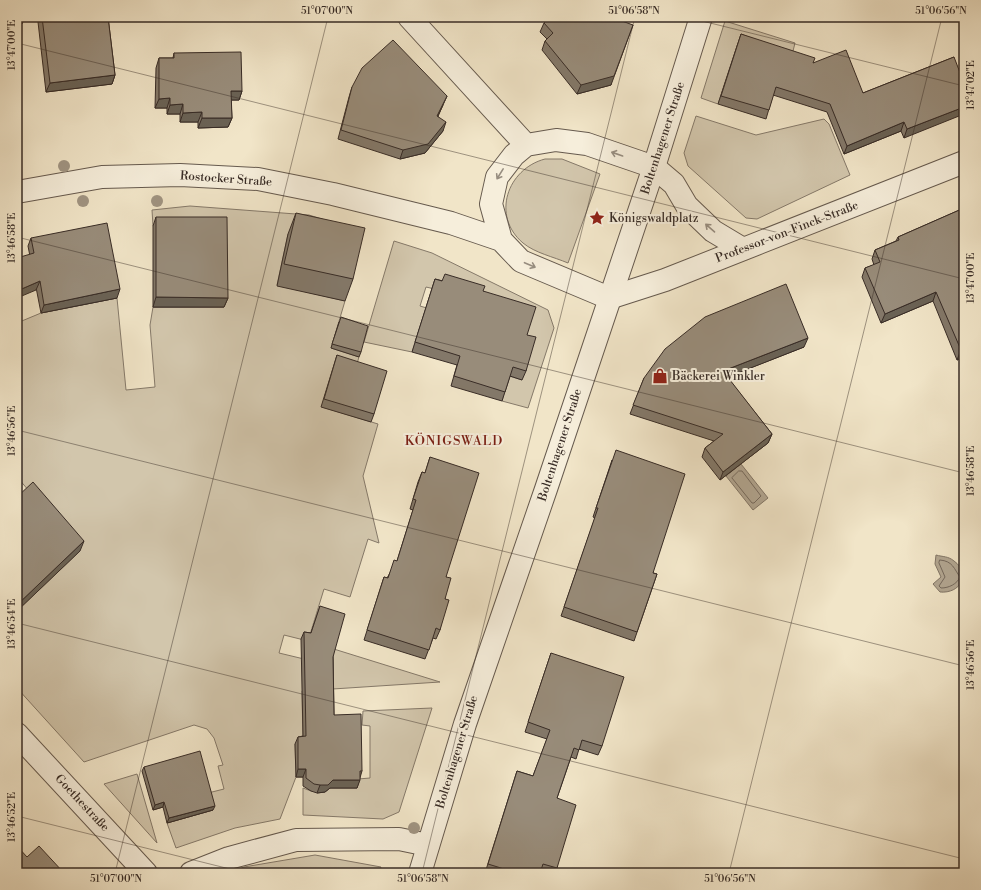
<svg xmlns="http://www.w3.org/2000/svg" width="981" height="890" font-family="'Libre Bodoni',serif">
<rect width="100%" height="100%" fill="#f1e5c8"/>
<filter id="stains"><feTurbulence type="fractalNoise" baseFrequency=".005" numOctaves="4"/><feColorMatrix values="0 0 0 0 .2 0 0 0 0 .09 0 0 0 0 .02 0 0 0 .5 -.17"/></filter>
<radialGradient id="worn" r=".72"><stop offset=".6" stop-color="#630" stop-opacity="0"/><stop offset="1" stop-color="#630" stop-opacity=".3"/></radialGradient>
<path fill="#d2c6ac" stroke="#857969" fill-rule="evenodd" d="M725,21L795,43L793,51L783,57L738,43L718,104L701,98Z
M696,116L756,135L824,119L829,124L850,175L757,219L746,218L688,166L684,153Z
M545,159H562L600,174L568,263C554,257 535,253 523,243C491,216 507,169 545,159Z
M190,206L309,215L360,231L288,234L277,285L345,301L331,348L359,357L355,370L322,407L378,424L363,476L379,543L368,539L350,597L324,589L308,641L440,682L302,691L303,744H295L296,777L280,819L235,828L176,848L167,823L213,810L208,793L224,789L218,766L223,765L214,738L207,729L194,725L84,762L17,688V611L80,551L18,478L17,479V323L41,313L117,298L126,390L155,387L150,325L153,307H224L153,226L152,210ZM284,635L308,641L304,659L279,653Z
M394,241L432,253L548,310L554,328L528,408L502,401L509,376L522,380L439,290L426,287L420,306L430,309L419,330L412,352L364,342Z
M432,708L399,812L383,819L303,815V788L311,791L330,788L358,779L370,778V726L362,725L363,711Z
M137,774L157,843L104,784Z
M315,855L381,867L379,873H231L244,867Z"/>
<path fill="#b2a691" stroke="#817566" d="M741,464L768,498L753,510L726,476Z
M936,555C943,557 948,556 954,561C972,574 960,594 940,592L933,584L941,577L935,564Z"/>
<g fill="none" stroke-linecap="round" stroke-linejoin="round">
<path stroke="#75695c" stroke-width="1" d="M739,471H742L761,496L754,503H752L732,478Z
M940,560C953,561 954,569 960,577C957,584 949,588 941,588L939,586L945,577L939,563Z"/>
<defs>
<path id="minor" d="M409,17L526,145
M17,192L102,177L180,175L258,179L333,194L451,223L501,240
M743,249L713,231L687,206L674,184L654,167L587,144L556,140L526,145L514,155L497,177L491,204L501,240L521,261L609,298L665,280L964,162
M17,734L146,873
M191,873L229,858L296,840L399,839L428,845"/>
<path id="tertiary" d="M420,873L465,724L546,489L654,167L701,17"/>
</defs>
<use href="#minor" stroke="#665a4e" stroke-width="24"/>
<use href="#tertiary" stroke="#665a4e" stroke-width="24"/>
<use href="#minor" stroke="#f6eedb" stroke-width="22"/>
<use href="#tertiary" stroke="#f6eedb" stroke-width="22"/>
</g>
<g fill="#a09482">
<circle cx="64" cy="166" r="6"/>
<circle cx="83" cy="201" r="6"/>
<circle cx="157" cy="201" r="6"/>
<circle cx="414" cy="828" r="6"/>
</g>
<path fill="#837869" stroke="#382c26" d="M40,17H108L115,75L112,84L46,92L38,22Z
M550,17H624L622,21L611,85L577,94L542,50L545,41L547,39L540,32L544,23Z
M741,34L813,63L863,93L954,57L904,138L901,131L844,154L827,112L773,95L766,119L718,104Z
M174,53L242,91L239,100H231L232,118L228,127L198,128V122H180V114H167V108H155L156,68L159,58H173Z
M352,87L443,105L438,116L443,131L425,153L400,159L338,139L349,97Z
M964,208V357L957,360L933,301L881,323L862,277L865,268L874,265L872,259L875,250L896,241L898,237Z
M296,213L353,279L345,301L277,286L288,234Z
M156,217L228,298L224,307H153V226Z
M31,238L117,298L41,313L28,246Z
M435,279L483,291L527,335L526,371L522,380L510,376L502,401L451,386L457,365L412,352Z
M339,322L361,352L359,357L331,348Z
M804,347L727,377L772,434L768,443L720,480L702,457L705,448L714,441L630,414L644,378Z
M337,355L374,414L371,422L321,407Z
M430,457L446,577L445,599L440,630L436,639L433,638L425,659L364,640L384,577L387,578L397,561L413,510L410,509L418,482L422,472L425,473Z
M612,460L653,573L657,574L634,641L561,616L595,518L593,517Z
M320,606L333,657L334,715L362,771L357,788H330L325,792L317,793L311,791L303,786V777H296L295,744L298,737L303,736L301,639L304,632L311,633Z
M551,653L602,746L598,755L579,749L576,759L571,757L557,798V868L555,873H485L517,771L533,776L547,739L525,732Z
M144,767L213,810L167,823L163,807L153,810L142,771Z"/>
<path fill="#6a6255" stroke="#382c26" d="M20,17H25L22,24L17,26V18Z
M633,25L611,85L577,94L581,85Z
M115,75L112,84L46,92L50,83Z
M231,91H242L239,100H228Z
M447,96L443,105L434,125L437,116Z
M170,98L167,108H155L159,99Z
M183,104L180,114H167L170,105Z
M964,107V114L904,138L907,129Z
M202,112L198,122H180L183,113Z
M202,118H232L228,127L198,128Z
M446,122L443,131L425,153L400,159L403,150Z
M904,122L901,131L844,154L847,146Z
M40,281L36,290L17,298V291Z
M120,289L117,298L41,313L44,305Z
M936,292L933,301L881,323L885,314Z
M156,297L228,298L224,307H153Z
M808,338L804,347L720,380L723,371Z
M964,349V357L957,360L961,350Z
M772,434L768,443L720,480L723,472Z
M84,541L80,551L17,611V605Z
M298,769H306L303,777H296Z
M333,780H360L357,788H330L325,792L317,793L320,785Z
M164,802L163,807L153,810L155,805Z
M215,806L213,810L167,823L169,818Z"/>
<path fill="#988c7a" stroke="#382c26" d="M42,17H108L115,75L50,83Z
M550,17H624L622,21L633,25L614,76L581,85L545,41L553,33L544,23Z
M741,34L815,58L813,63L846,50L863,93L954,57L964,83V107L907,129L904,122L847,146L830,104L776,87L769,110L721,96Z
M393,40L447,96L437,116L446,122L428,144L403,150L341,130L352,87L362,68Z
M241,52L242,91H231L232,118H202V112L183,113V104L170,105V98L159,99V58H174V53Z
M964,208V349L961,350L936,292L885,314L865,268L880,262L875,250L899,240L898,237Z
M296,213L365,228L353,279L284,264Z
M156,217H227L228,298L156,297Z
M107,223L120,289L44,305L40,281L17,291V258L34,253L31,238Z
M445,274L485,286L483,291L536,307L527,335L536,337L526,371L513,367L505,392L454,376L460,356L415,342L435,279L442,281Z
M786,284L808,338L723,371L772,434L723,472L705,448L723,434L633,405L644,378L665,349L705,317Z
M341,317L368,326L361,352L332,344Z
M337,355L387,371L374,414L324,399Z
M616,450L685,474L653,573L657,574L637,632L564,607L598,508H596Z
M430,457L479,473L446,577L451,578L445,599L449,600L440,630L436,628L429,650L367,630L384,577L388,578L394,560L397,561L416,500L413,499L422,472L425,473Z
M33,482L84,541L17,605V497Z
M320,606L345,614L333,657L334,715L361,714L362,771H360V780H333L328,785H320L314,784L306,778V769H298V737L306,736L304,632L311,633Z
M551,653L624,677L602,746L582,740L579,750L574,748L557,798L576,805L557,868L543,864L540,873H517L488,864L517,771L533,776L550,730L528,722Z
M200,751L215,806L169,818L164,802L155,805L144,767Z
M17,846L27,857L39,846L64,873H17Z"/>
<defs><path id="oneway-shaft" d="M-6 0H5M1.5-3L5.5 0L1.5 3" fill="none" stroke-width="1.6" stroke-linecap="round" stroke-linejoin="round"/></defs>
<g stroke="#978d80">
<use href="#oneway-shaft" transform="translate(617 154) rotate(-161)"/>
<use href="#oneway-shaft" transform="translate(500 174) rotate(122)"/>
<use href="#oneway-shaft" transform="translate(710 228) rotate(-139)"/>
<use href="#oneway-shaft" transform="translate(530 265) rotate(23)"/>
</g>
<path fill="none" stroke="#382c26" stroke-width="1" stroke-opacity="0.45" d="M686,17L964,86M17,35L21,17M17,43L964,279M17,237L964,473M17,430L964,666M17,623L964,859M17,816L246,873M115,873L328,17M422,873L635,17M729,873L942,17"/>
<defs>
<symbol id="sight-bare" viewBox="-9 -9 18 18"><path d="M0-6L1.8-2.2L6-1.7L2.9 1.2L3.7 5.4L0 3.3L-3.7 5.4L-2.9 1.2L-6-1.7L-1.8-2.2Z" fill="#8f2418" stroke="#f6eedb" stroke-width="2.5" paint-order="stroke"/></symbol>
<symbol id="shop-bare" viewBox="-9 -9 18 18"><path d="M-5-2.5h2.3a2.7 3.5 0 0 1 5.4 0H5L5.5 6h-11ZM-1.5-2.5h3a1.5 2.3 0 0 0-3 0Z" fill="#8f2418" stroke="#f6eedb" stroke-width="2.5" paint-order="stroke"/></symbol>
</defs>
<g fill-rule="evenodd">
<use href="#sight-bare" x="586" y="207" width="22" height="22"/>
<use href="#shop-bare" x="649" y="365" width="22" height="22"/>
</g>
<g text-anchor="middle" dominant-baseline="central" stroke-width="4" stroke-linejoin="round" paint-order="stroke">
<g font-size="12" fill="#382c26" stroke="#f6eedb">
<text transform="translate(663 138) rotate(-72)">Boltenhagener Straße</text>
<text transform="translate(226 179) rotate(4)">Rostocker Straße</text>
<text transform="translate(787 232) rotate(-21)">Professor-von-Finck-Straße</text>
<text transform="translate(560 445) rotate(-72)">Boltenhagener Straße</text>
<text transform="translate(457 752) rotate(-73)">Boltenhagener Straße</text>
<text transform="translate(82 803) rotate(47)">Goethestraße</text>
</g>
<g font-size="12" fill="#382c26" stroke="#f6eedb" text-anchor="start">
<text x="609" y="218">Königswaldplatz</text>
<text x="672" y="376">Bäckerei Winkler</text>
</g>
<g font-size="13" letter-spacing="1" fill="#7a1f14" stroke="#f6eedb">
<text x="454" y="441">KÖNIGSWALD</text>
</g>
</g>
<rect width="981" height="890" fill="none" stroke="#f1e5c8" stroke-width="44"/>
<rect x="22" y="22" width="937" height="846" fill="none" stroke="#382c26" stroke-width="1.5"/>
<g font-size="10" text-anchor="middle" fill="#382c26">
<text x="327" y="14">51°07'00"N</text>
<text x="634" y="14">51°06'58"N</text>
<text x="941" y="14">51°06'56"N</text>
<text transform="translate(11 45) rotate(-90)" y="4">13°47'00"E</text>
<text transform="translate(970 85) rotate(-90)" y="4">13°47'02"E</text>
<text transform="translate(11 238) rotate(-90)" y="4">13°46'58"E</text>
<text transform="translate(970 278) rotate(-90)" y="4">13°47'00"E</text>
<text transform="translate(11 431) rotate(-90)" y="4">13°46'56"E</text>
<text transform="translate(970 471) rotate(-90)" y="4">13°46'58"E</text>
<text transform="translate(11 624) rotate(-90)" y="4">13°46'54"E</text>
<text transform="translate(970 665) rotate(-90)" y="4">13°46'56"E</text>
<text transform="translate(11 817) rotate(-90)" y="4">13°46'52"E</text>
<text x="116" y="882">51°07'00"N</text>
<text x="423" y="882">51°06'58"N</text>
<text x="730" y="882">51°06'56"N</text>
</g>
<rect width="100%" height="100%" filter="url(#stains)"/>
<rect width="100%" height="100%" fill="url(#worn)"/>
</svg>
